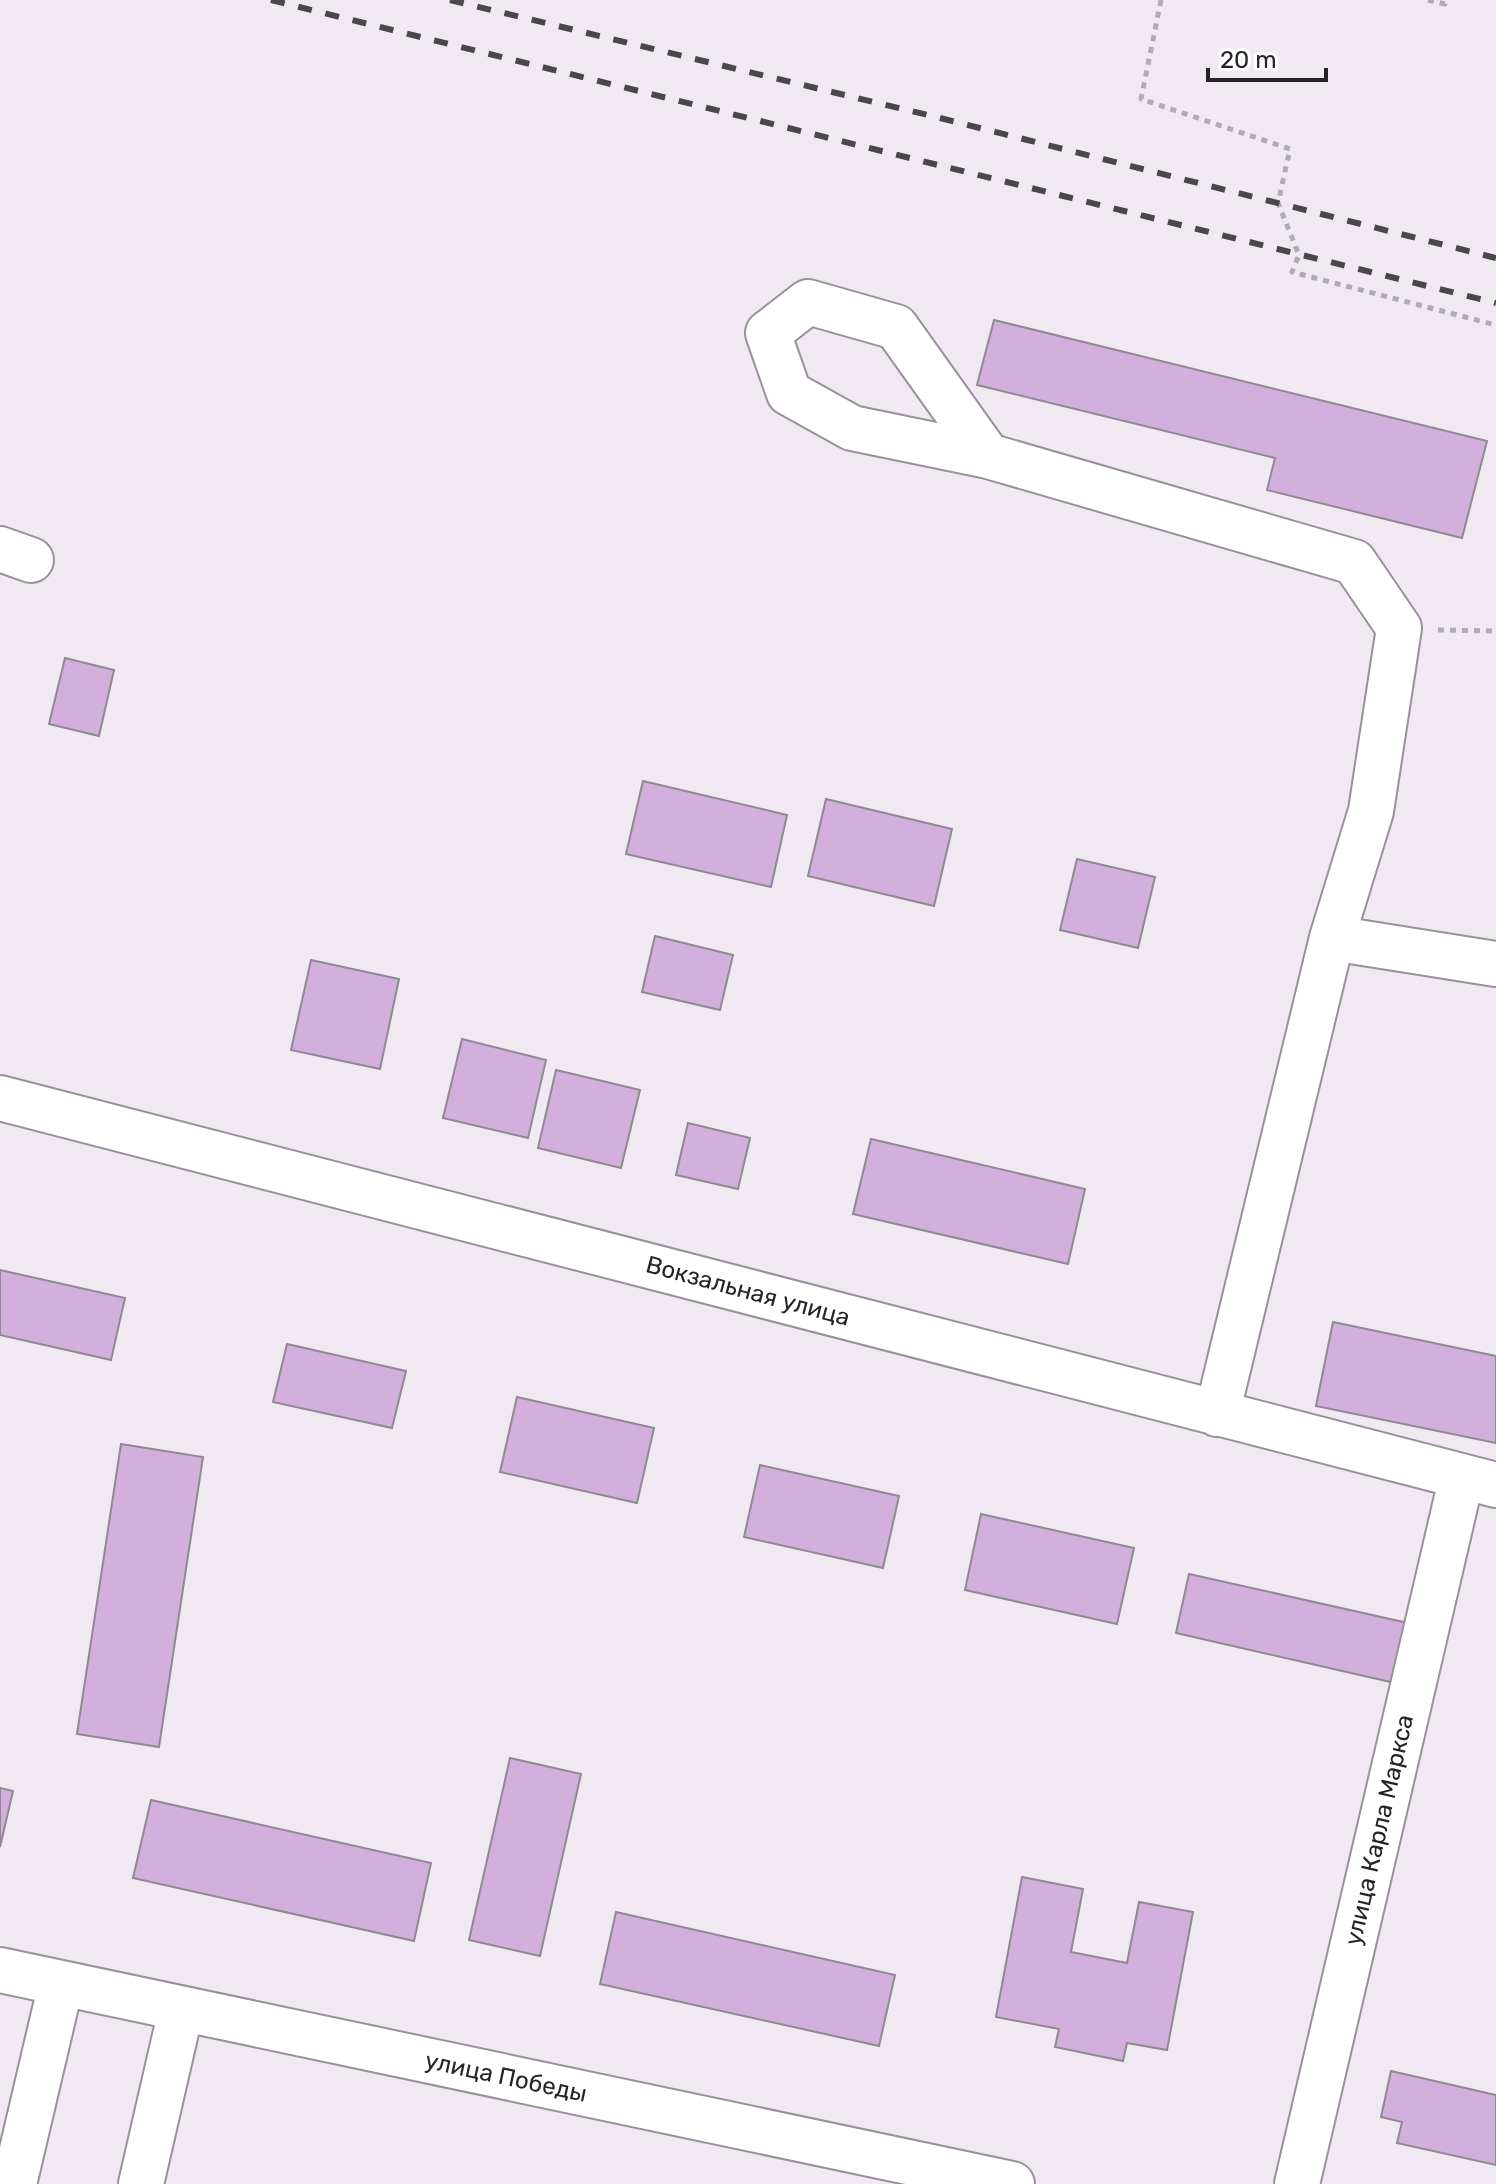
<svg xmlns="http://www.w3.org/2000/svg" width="1496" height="2184" font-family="Rubik,sans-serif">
<rect width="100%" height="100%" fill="#f0e9f2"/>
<path fill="#d2afdc" stroke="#8f8991" stroke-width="2" d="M994,320L1487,441L1462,538L1267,490L1275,458L977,385Z
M65,658L114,670L99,736L49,724Z
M643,781L787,815L771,887L626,854Z
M826,799L952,829L934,906L808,876Z
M1077,859L1155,877L1138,948L1060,930Z
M655,936L733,955L720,1010L642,992Z
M311,960L399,979L380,1069L291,1050Z
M462,1039L546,1060L528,1138L443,1118Z
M556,1070L640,1090L621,1168L538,1148Z
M688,1123L750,1138L738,1189L676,1175Z
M871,1139L1085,1189L1068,1264L853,1214Z
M0,1270L125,1298L111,1360L0,1335Z
M1333,1322L1496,1356V1443L1316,1406Z
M287,1344L406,1371L392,1428L273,1402Z
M517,1397L654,1428L637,1503L500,1472Z
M121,1444L203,1457L159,1747L77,1734Z
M760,1465L899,1496L883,1568L744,1537Z
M981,1514L1134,1548L1117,1624L965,1590Z
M1189,1574L1408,1623L1395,1683L1176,1633Z
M510,1758L581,1774L540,1956L469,1940Z
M0,1788L13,1791L0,1847Z
M151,1800L431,1863L414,1941L133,1878Z
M1022,1877L1083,1889L1071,1952L1127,1963L1139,1902L1193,1912L1167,2050L1127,2043L1123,2061L1055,2047L1059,2029L996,2017Z
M616,1912L895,1975L879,2046L600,1984Z
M1391,2071L1496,2095V2165L1397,2143L1402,2122L1381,2117Z"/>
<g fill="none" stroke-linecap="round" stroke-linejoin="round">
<defs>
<path id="minor" d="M988,456L896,327L808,302L768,333L789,393L852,428L988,456L1354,562L1399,628L1371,811L1332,938
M0,549L31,560
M0,1098L1496,1485
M1217,1414L1332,938L1496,964
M0,1970L1012,2184
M14,2184L61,1984
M141,2184L181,2010
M1297,2184L1462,1476"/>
</defs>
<use href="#minor" stroke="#98919a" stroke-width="48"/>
<path stroke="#b0abb2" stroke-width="5" stroke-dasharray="6 6" stroke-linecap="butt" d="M1161,0L1141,99L1290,149L1278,203L1299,255L1292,272L1496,325
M1428,0L1445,4L1446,0
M1438,630L1496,631"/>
<use href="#minor" stroke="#fff" stroke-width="44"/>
<path stroke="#4a474b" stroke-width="6" stroke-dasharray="14 14" stroke-linecap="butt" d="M271,0L1496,303
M450,0L936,117L1496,258"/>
</g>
<g text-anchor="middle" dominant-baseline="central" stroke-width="6" stroke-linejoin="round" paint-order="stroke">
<g font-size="24" fill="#252326" stroke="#fff">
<text transform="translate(748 1291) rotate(15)">Вокзальная улица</text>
<text transform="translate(1379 1830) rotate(-77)">улица Карла Маркса</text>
<text transform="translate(506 2077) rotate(12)">улица Победы</text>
</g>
</g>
<path d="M1208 68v12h118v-12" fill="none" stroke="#252326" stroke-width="4"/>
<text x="1220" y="68" font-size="24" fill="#252326" stroke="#ffffff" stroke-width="6" paint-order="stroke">20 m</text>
</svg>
